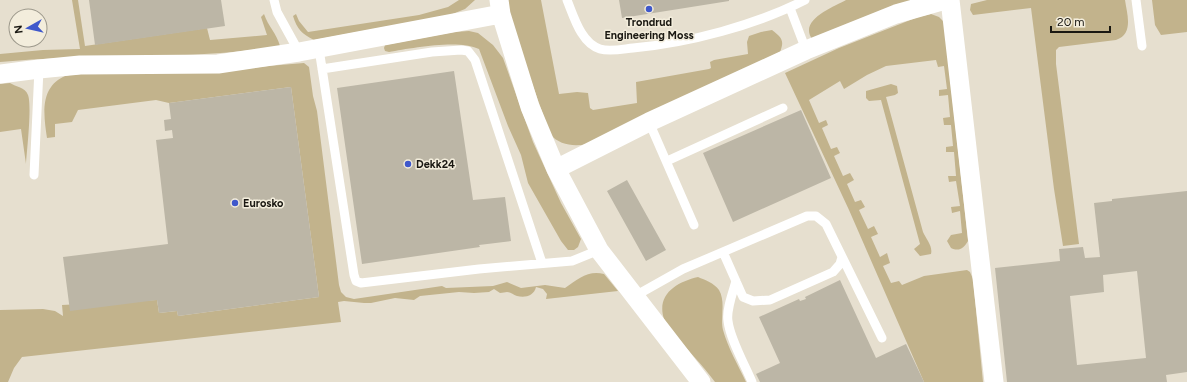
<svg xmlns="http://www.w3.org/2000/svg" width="1187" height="382" font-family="Figtree,sans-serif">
<rect width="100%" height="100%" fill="#e6dfcf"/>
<path fill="#c2b38c" d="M72,0H78L85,46L207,28L210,40L267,35L261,17L264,14C268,26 277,34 280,46C188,61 93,53 0,62V54L43,50L80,49Z
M459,0H475L465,9L450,15L314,40C302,34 297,29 293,16L296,14L299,21L308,32L419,15L448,7Z
M507,0H541L559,94L577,92L588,93L590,108L593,110L637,103L636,82L709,69L711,68L710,62L714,60L748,54L747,42L749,36L761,32L772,30C781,37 785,40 780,52L587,144C574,147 559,145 550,134L512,27Z
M846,0H917L813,40C797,21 833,7 846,0Z
M987,0H1125C1127,14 1134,34 1116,40L1059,47L1056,50V64L1079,244L1063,246L1054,189L1031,8L973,15L970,10L971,4Z
M1152,0H1187V32L1161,35L1155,25Z
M931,14L939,17L944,22L968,241C964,248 959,252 951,248L947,241L951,235L962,233L960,211L952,213L951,207L960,206L956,181L949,182L948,176H956L954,152H946V147L953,146L951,125H944L943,118L950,117L948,95L939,96V90L947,89L944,66L938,67L936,60L886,66L867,75L844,89L840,81L809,100L819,123L826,120L828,125L822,128L831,149L837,147L840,153L834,156L843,176L850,173L854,180L847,184L855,202L861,200L865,207L859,210L868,229L874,226L878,234L871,237L880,257L887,253L890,263L883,266L891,283L899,281L902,285L924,276L967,270L970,272L973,279L983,382H924L849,210L785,73L839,48L918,17Z
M469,31L478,33L493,45L503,58L533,142L561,203L581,239L578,247L574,250H568L561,241L528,183L521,155L508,126L479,49C459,39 411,48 389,52L385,51L384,48L385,45L454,32Z
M304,63L309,67L313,96L317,111L339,285L341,292L346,297L354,299L442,286L446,288L493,286L507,282L521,288L545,285L565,288C578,279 588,270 604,274L618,291L546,299L547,294L543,289L536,287C534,296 525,298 517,296C513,295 511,292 507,292C505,292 503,293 500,293L494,289L489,292L474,293L459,292L420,296L414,300L395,298L371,303H364L344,301L338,302L341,322L22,357L14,368L8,382H0V310L43,309L55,311L63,316L62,305L157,300L159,313L177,311L178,316L319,297L291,87L169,103L156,100L78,110L72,122L55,124V137L47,138C44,117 39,89 63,77C68,74 76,75 81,74L222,72L268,66Z
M10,83C16,87 25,87 28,95C32,105 27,150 26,164L21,129L0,132V84Z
M891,84L897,86L898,93L895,95L886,97L923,232C926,239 933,246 931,254L920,256L914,249L920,244L881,100L869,101L866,98V91Z
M698,277C705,280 714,283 719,290C726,302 720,318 723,330C728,348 738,365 746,382H715C702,364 686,349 673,332C670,328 666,324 664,319C656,294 677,282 698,277Z"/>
<path fill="#bcb6a6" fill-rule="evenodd" d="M89,0H221L225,26L95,45Z
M619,0H729V1L622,18Z
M454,71L473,200L505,197L511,241L479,245L480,247L362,264L337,88Z
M291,87L319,297L178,316L177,311L159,313L157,300L70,311L63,257L168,244L156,140L173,138L172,130L165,131L164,120L171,119L169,103Z
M801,110L831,178L733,222L703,153Z
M627,180L666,250L646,261L607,191Z
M1187,191V372L1166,375L1167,382H1007L995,268L1060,261L1059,249L1083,247L1085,258L1100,257L1094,203L1112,201V199ZM1137,271L1146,358L1077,365L1070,296L1104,292L1103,275Z
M840,280L876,358L906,344L924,382H760L756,374L780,363L759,317L799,299L800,301L806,299L805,297Z"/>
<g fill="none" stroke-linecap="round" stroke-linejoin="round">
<path stroke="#fff" stroke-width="9" d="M274,0L277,12L299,52
M567,0C574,17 581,43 600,49C610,52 623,49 633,48C689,43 756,25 805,0
M1136,0L1142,46
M790,8L806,50
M319,49L354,275L356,281L361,283L479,269L572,261L599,250
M322,69L432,52L461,50L468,51L475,60L542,263
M649,122L694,225
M667,161L783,108
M34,175L39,69
M723,252L743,297L753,301L770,300L833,272L840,264L842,257
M736,281C733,292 726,310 728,321C730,339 745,365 752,382
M635,296L683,269L807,216H816L826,224L882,338"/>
<path stroke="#fff" stroke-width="19" d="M499,0L501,14L530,107L556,169L599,250L701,382
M950,0L994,382
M0,74L39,69L80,65L218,64L299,52L501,14
M556,169L649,122L806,50L896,14L945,0"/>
</g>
<g fill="#3f58cb" stroke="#f3eddc" stroke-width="1.5">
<circle cx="649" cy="9" r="4"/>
<circle cx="408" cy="164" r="4"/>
<circle cx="235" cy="203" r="4"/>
</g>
<g text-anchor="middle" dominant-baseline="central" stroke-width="3" stroke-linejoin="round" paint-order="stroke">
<g font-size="11" font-weight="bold" fill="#1a1812" stroke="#f3eddc" text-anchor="start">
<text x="649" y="22" text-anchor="middle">Trondrud<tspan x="649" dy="13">Engineering Moss</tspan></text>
<text x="416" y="164">Dekk24</text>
<text x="243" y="203">Eurosko</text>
</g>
</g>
<g transform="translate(28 28) rotate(262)"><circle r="19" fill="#f3eddc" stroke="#9c988b"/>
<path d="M0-3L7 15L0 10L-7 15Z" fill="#3f58cb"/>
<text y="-6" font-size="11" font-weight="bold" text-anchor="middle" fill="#1a1812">N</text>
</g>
<path d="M1051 26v6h59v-6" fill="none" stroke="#1a1812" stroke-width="2"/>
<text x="1057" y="26" font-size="12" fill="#1a1812" stroke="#f3eddc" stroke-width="3" paint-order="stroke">20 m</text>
</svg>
